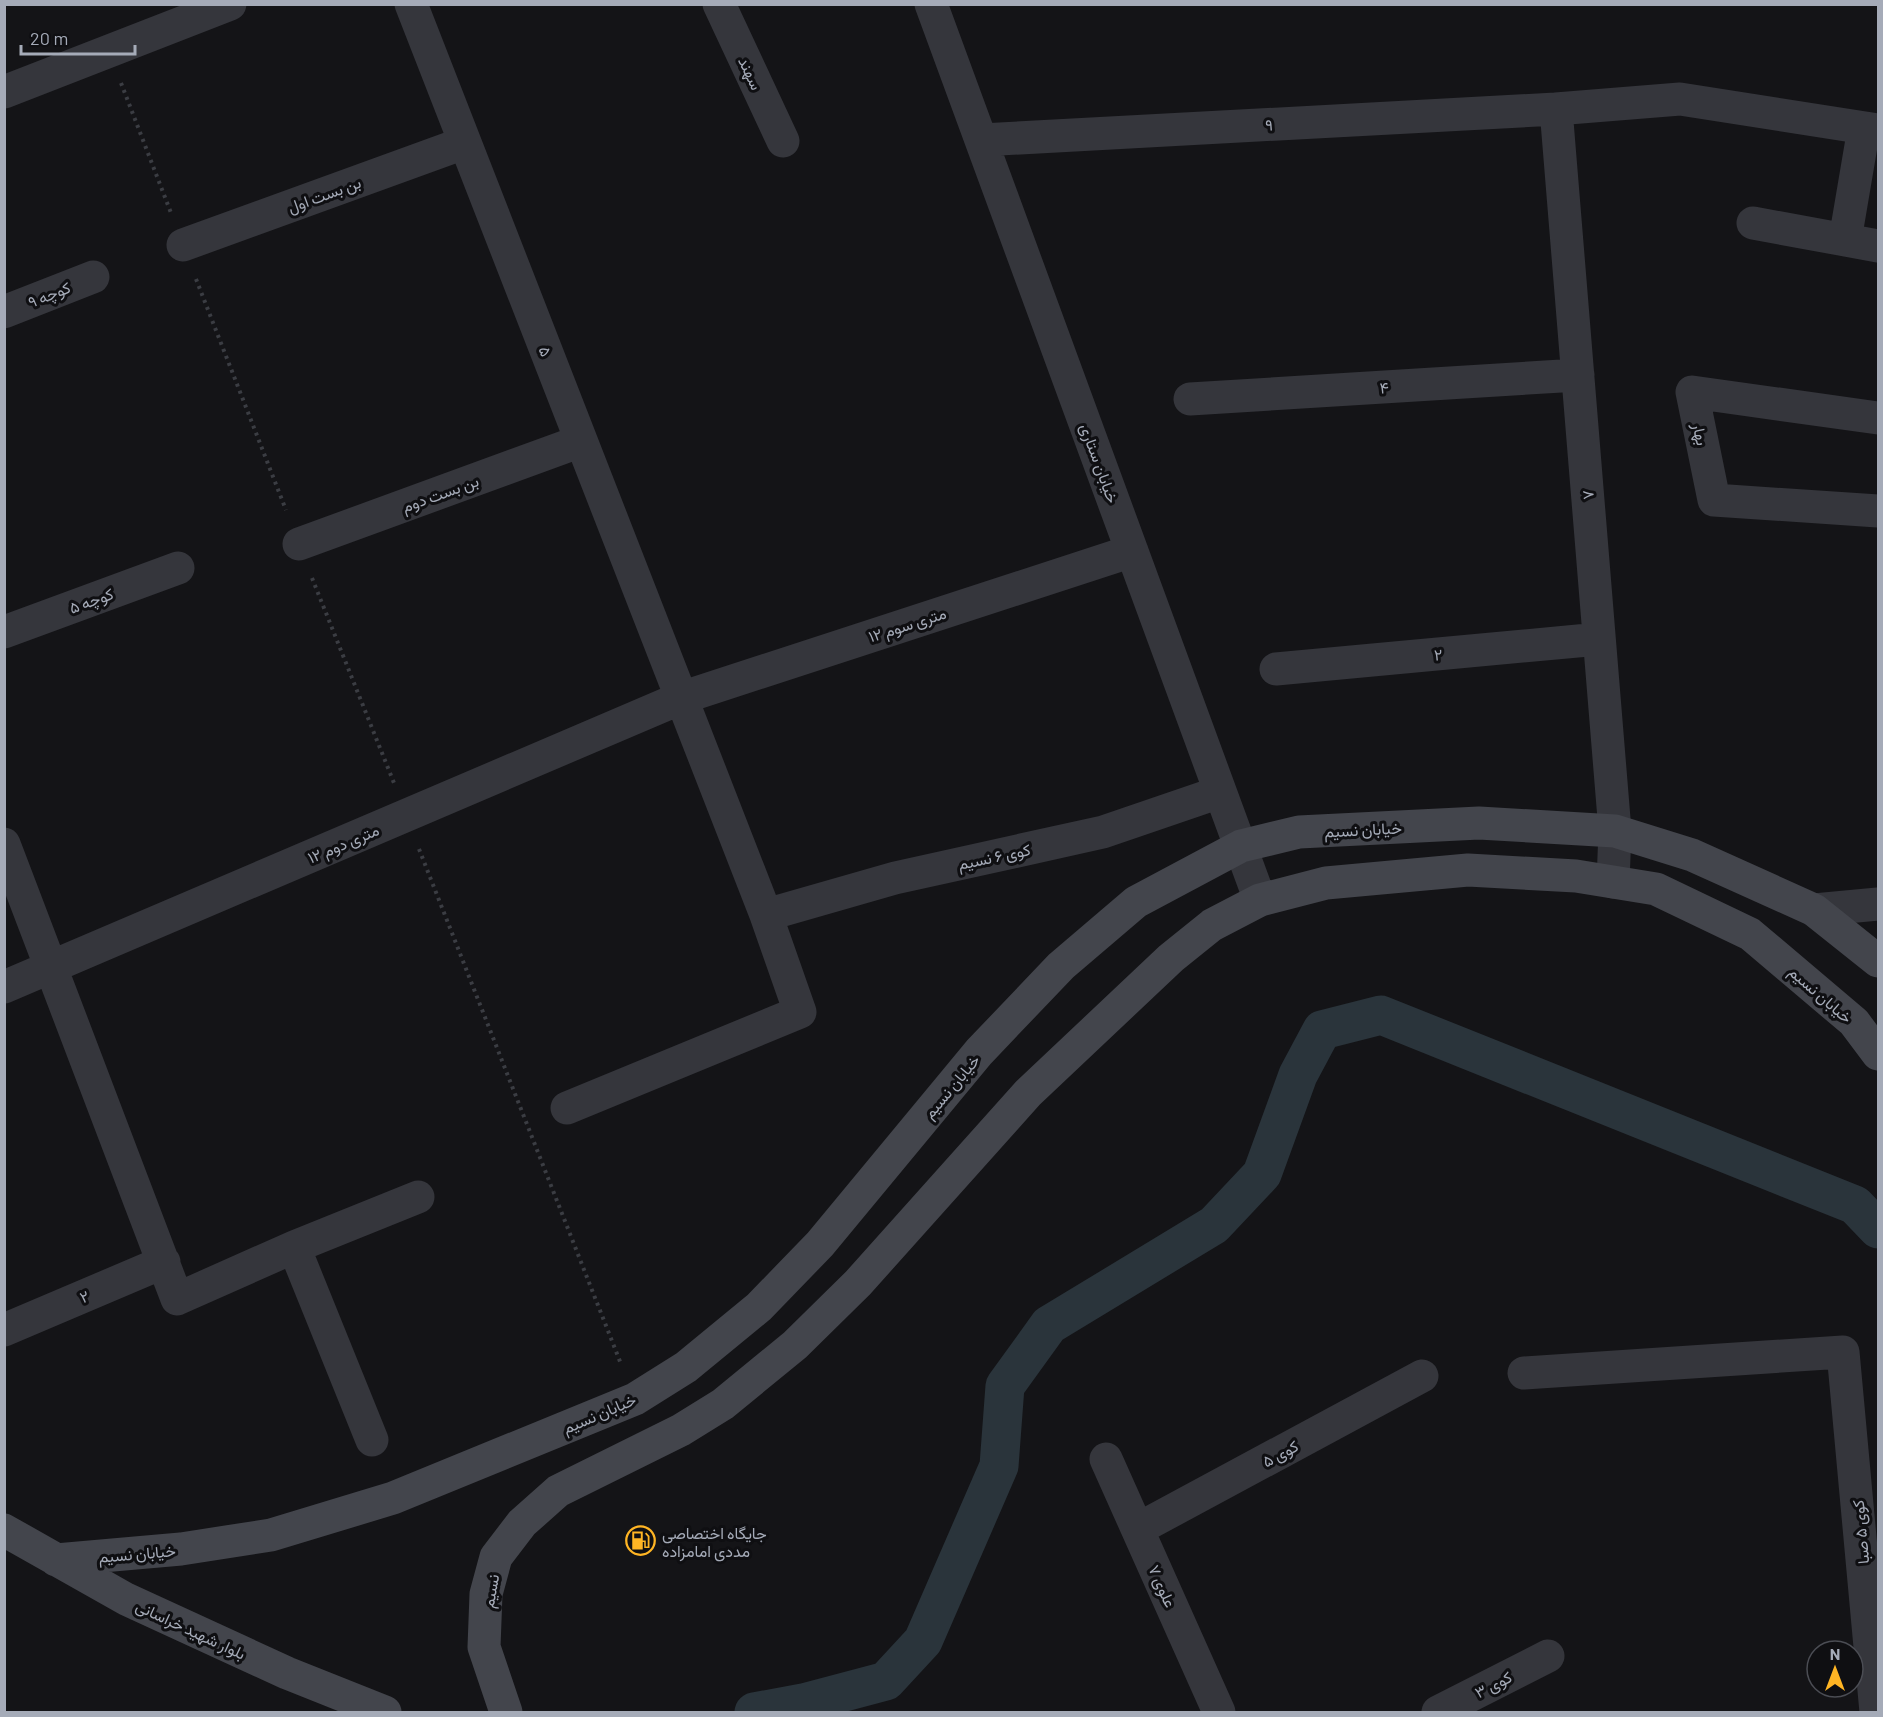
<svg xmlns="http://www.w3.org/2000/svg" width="1883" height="1717" font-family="Barlow,Vazirmatn,sans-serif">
<rect width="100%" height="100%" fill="#141417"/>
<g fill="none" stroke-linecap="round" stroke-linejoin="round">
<path stroke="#2a343b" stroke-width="39" d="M754,1712L803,1703L886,1681L923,1641L999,1466L1005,1386L1049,1325L1214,1225L1262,1174L1298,1075L1322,1030L1381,1015L1855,1205L1878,1229"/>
<path stroke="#3b3d43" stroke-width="4" stroke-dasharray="3 4.5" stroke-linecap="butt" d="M121,83L171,213
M196,279L286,510
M312,578L394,783
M419,849L621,1364"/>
<path stroke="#35363c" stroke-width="33" d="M411,4L766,915L800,1012L567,1108
M719,4L783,141
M931,4L1260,900
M4,92L230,4
M1556,109L1615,831L1613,882
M981,140L1556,109L1680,99L1878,130
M1753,223L1878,246
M1845,240L1864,128
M183,245L464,143
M4,312L93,277
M1190,399L1578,375
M1878,418L1692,392L1714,500L1878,511
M299,544L581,441
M4,632L178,568
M1276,669L1599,639
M4,844L177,1299L294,1247L418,1197
M1814,910L1878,904
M766,915L895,878L1103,832L1220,792
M4,987L681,698L1132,551
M294,1247L372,1440
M4,1330L164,1262
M1524,1373L1843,1352L1876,1712
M1106,1459L1219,1712
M1138,1529L1422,1376
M1438,1712L1548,1656"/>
<path stroke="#43454c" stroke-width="33" d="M4,1530L126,1599L287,1673L385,1712
M56,1560L181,1549L271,1535L393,1498L635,1399L686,1367L759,1307L820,1244L979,1052L1061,966L1136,902L1241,846L1299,832L1479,823L1615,831L1692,855L1814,910L1878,961
M506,1712L484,1647L486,1594L496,1557L522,1523L558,1491L681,1430L723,1404L795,1345L858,1283L1028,1093L1171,958L1212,925L1260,900L1326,883L1468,870L1576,876L1656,889L1750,934L1854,1022L1878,1054"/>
</g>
<defs>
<symbol id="fuel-ring" viewBox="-11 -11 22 22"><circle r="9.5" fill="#0f0f12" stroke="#ffb524" stroke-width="1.5"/><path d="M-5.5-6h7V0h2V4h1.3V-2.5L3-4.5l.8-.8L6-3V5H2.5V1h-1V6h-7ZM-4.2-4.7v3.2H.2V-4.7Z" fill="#ffb524"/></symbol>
</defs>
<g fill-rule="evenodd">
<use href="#fuel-ring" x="624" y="1524" width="33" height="33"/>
</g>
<g text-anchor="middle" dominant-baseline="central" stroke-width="6" stroke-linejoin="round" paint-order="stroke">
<g font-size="16" fill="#a5abb8" stroke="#0f0f12">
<text transform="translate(751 73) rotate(65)">سهند</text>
<text transform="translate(1269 124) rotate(-3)">۹</text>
<text transform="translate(324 194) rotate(-20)">بن بست اول</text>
<text transform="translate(49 294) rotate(-22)">کوچه ۹</text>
<text transform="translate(546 351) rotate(69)">۵</text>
<text transform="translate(1384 387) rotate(-4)">۴</text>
<text transform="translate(1701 434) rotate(78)">بهار</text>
<text transform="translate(1100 463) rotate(70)">خیابان ستاری</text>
<text transform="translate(440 493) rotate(-20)">بن بست دوم</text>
<text transform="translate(1587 495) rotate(-95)">۷</text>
<text transform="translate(91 600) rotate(-20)">کوچه ۵</text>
<text transform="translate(907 624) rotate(-18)">۱۲ متری سوم</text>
<text transform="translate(1438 654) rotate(-5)">۲</text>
<text transform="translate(1363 829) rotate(-3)">خیابان نسیم</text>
<text transform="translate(343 843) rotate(-23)">۱۲ متری دوم</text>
<text transform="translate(994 856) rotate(-12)">کوی ۶ نسیم</text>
<text transform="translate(1821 994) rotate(41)">خیابان نسیم</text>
<text transform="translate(951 1086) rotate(-50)">خیابان نسیم</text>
<text transform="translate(84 1296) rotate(-23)">۲</text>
<text transform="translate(599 1413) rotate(-23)">خیابان نسیم</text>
<text transform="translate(1280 1453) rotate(-28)">کوی ۵</text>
<text transform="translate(1860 1532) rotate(-95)">کوی ۵ صبا</text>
<text transform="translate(137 1553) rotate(-5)">خیابان نسیم</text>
<text transform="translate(1163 1586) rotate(66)">علوی ۷</text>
<text transform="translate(490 1591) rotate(-80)">نسیم</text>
<text transform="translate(191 1629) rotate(25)">بلوار شهید خراسانی</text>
<text transform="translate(1493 1684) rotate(-27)">کوی ۳</text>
</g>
<g font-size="16" fill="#a5abb8" stroke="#0f0f12" text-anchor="start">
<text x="662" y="1532">جایگاه اختصاصی<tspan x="662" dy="18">مددی امامزاده</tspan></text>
</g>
</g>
<rect width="1883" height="1717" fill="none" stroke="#a5abb8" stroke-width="12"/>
<g transform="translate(1835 1669)"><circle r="28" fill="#0f0f12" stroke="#4b4d54" stroke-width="1.5"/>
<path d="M0-4.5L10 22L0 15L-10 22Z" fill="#ffb524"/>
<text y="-9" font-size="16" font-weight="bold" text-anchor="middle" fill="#a5abb8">N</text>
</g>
<path d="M21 45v9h114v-9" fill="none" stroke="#a5abb8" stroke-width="3"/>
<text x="30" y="45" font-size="18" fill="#a5abb8" stroke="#0f0f12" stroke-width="4.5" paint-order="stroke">20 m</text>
</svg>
